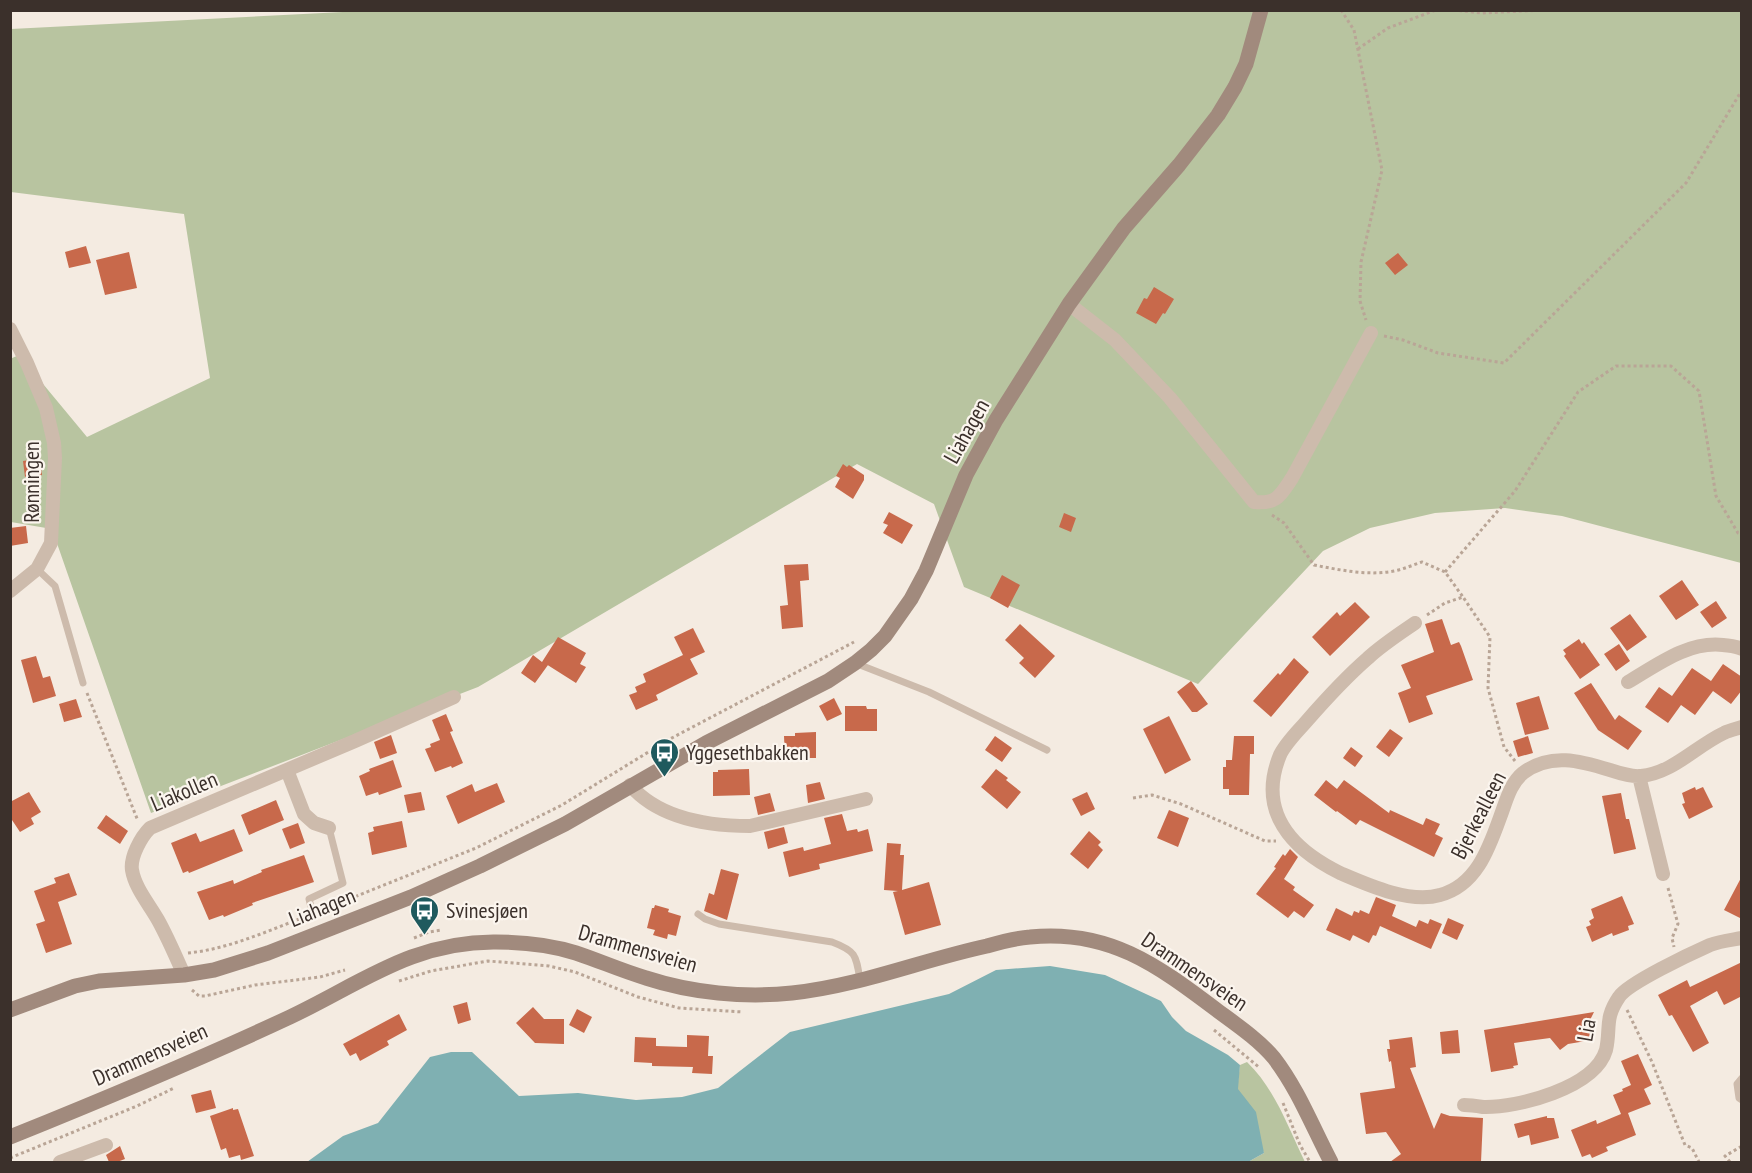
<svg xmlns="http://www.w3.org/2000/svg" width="1752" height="1173" font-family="'PT Sans Narrow',sans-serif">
<rect width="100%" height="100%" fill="#f4ebe1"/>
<path fill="#b8c4a0" d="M382,10L1741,11V563L1562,516L1505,508L1435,513L1370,528L1323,551L1198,684L964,587L934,504L857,464L478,687L151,813L52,529L11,522L10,359L19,355L87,437L210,378L184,214L11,192V29Z
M1247,1062C1275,1089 1288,1127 1305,1162H1248L1264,1153L1237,1089L1240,1065Z"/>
<path fill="#7fb0b2" d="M1050,966L1105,975L1161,1001L1172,1017L1186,1031L1228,1055L1240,1065L1238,1089L1256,1112L1264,1153L1248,1162H307L343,1136L378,1123L430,1057L451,1052H472L519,1096L578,1093L636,1100L682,1097L718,1088L790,1032L949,994L996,970Z"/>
<path fill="#c8694b" d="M86,246L91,263L69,268L65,252Z
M129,252L137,288L105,295L96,260Z
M1398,253L1408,265L1395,275L1385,263Z
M1154,287L1174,299L1165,314L1163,313L1156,324L1136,313L1144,298L1147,299Z
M40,458L42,475L25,477L23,461Z
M843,464L847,467L849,465L864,475V480L853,499L835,487L840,478L836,476Z
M889,512L913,525L902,544L883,533L888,525L883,523Z
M1064,513L1076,518L1071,532L1059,527Z
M26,526L28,543L10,546V528Z
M808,564L809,580L800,581L803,627L782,629L780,606L788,605L784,565Z
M1002,575L1020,585L1008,608L990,598Z
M1682,580L1699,605L1676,620L1659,596Z
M1716,601L1727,618L1712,628L1700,612Z
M1355,602L1370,617L1330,656L1312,637L1337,612L1340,616Z
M1630,614L1647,637L1627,651L1610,628Z
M1442,619L1451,645L1459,642L1461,646L1473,680L1426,696L1433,714L1409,723L1398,693L1411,688L1401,665L1434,652L1425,624Z
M1020,624L1055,656L1035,678L1019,663L1024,658L1005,640Z
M693,628L705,652L690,659L698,674L656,695L658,700L636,710L629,695L637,692L635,687L646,682L643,674L683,655L674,637Z
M558,637L586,653L580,664L586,667L576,683L546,664L548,665L535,683L521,673L533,655L542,662Z
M1579,639L1582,644L1584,642L1600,665L1580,679L1564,656L1566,654L1563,650Z
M1619,644L1630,661L1616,671L1604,654Z
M36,656L43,678L50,676L56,696L33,703L21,660Z
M1294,658L1309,672L1271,717L1253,701L1278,673L1280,675Z
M1723,664L1742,677V690L1731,704L1713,691L1695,715L1681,705L1668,723L1645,707L1659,687L1672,696L1692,668L1711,681Z
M1191,681L1208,704L1197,712H1192L1177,692Z
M1591,683L1615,720L1619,715L1642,731L1628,750L1598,730L1574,693Z
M1539,696L1549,729L1525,735L1516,703Z
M834,698L842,714L827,721L819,706Z
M76,699L82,717L64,722L59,704Z
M845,706H866L867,709H877V731H845Z
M446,714L453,731L450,732L463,763L452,768L451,766L435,772L425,749L431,747L430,744L440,740L432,720Z
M1169,716L1191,760L1165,774L1143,729Z
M1390,729L1403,738L1389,757L1376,747Z
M816,732V758H785L784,736H795V733Z
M391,735L397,753L380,759L374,742Z
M995,736L1012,748L1002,762L985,750Z
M1234,736H1254V754H1250L1249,795H1229V789H1223V767H1226V760H1232Z
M1528,736L1533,753L1518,757L1513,741Z
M1351,747L1363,756L1355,767L1343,758Z
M393,760L402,787L379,795L378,792L366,796L359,776L370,771L369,769Z
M749,769L750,795L713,796V772H718V770Z
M996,769L1008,778L1006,780L1021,792L1007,809L981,787Z
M1326,780L1337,789L1344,780L1389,813L1390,810L1423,825L1426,818L1440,824L1435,834L1443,838L1434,857L1360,820L1356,825L1337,811L1336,812L1314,795Z
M820,782L825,799L808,803L806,785Z
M497,783L505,802L458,824L446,796L472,784L475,792Z
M1695,787L1696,790L1703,787L1713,807L1689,819L1682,804L1685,803L1682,793Z
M29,792L41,812L31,818L34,824L20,832L10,817V802Z
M421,792L425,810L408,813L404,795Z
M1087,792L1095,809L1081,816L1072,799Z
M770,793L775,811L758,815L754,797Z
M1621,793L1626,819H1629L1636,849L1614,854L1602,796Z
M276,800L284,820L249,835L241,815Z
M1169,810L1189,818L1178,847L1157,838Z
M842,814L847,831L857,829L858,832L868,829L873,851L819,864L820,869L789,877L783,852L803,847L804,851L831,844L824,818Z
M106,815L128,831L120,844L97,828Z
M402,821L407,847L372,855L368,833L374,831L373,827Z
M298,823L305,843L290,849L282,829Z
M784,827L788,843L768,849L764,832Z
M234,829L243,851L189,873L188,871L183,873L171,843L196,833L200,842Z
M1089,831L1101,842L1098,845L1103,850L1088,869L1070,854Z
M887,843L901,844L900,855H904L902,890L929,882L941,925L905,935L893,892L898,891L884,890Z
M1290,849L1298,857L1284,879L1295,887L1293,890L1314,905L1304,918L1294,911L1288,918L1256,894L1276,868L1274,867L1283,854L1285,856Z
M304,855L314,882L252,903L253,905L224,917L223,915L209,920L197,892L233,880L234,884L262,872L261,870Z
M721,869L739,874L727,920L704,911L709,893L714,895Z
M69,873L77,895L58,902L72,944L46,953L36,924L45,921L34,891L56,883L54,878Z
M1742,876V919L1724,910Z
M1622,896L1634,924L1628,926L1629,930L1613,936L1612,933L1592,942L1586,927L1591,925L1589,921L1594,918L1591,909Z
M1376,897L1396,905L1392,916L1416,927L1419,920L1428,924L1430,919L1442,924L1431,949L1380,926L1376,936L1373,935L1369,943L1353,935L1350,941L1326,930L1336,908L1352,916L1354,911L1359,913L1360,910L1369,914Z
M655,905L669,909L668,912L681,916L676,936L668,934L667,939L653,935L655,930L647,928L652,908H654Z
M1448,918L1464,925L1457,940L1442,933Z
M1742,962V996L1724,1005L1717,991L1690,1006L1709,1043L1693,1052L1672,1015L1669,1016L1658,995L1687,980L1690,987Z
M467,1002L471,1020L458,1024L453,1006Z
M533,1007L544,1019H564V1044L535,1043L516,1023Z
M577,1009L592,1017L584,1033L569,1025Z
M1594,1012L1589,1022L1592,1040L1568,1044L1560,1050L1550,1038L1514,1043L1518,1065L1513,1066L1514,1068L1491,1072L1484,1030Z
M399,1014L407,1030L387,1041L389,1045L360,1061L356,1053L350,1056L343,1044Z
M1458,1030L1460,1053L1442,1054L1440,1032Z
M687,1035L709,1036L708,1056H713L712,1074L692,1073L693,1067L652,1066V1063L634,1062L635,1037L656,1038V1046L687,1047Z
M1412,1037L1416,1067L1410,1068L1434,1129L1441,1113L1450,1116L1483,1118L1481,1162H1390L1401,1154L1386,1132L1366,1134L1360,1093L1395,1088L1391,1061L1389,1062L1387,1049H1390L1389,1040Z
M1638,1054L1652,1085L1644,1089L1651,1104L1628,1113L1636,1135L1606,1147L1608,1151L1592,1158L1590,1154L1582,1157L1571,1130L1596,1120L1597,1124L1621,1114L1613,1095L1623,1091L1622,1089L1631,1085L1621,1061Z
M211,1090L216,1108L196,1113L191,1095Z
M233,1108V1110L238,1109L254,1156L241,1160L240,1155L229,1158L226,1148L221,1150L210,1116Z
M1547,1116V1118H1554L1559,1138L1531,1145L1529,1135L1518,1138L1514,1124Z
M120,1146L125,1159L117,1162H109L106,1155Z"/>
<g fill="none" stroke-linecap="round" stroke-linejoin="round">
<path stroke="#b9a596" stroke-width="3" stroke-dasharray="3 3" stroke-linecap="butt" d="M1341,10L1354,30L1382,170L1361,262L1360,301L1366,320
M1453,10L1482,13L1545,10
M1358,49L1388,28L1436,10
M1384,336L1403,340L1438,353L1504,363L1686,183L1742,90
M1272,515L1284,523L1314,565C1340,570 1368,576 1394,571C1404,569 1413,565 1422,562L1445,572L1463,597
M1445,572L1515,491L1578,392L1616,366H1671L1699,391L1716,496L1738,533L1742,534
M1427,615L1445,603L1463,597L1490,637L1488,688L1504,747L1515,761
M87,693L138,821
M1133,798L1152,795L1181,804L1265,841H1276
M1668,888L1678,924L1672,938L1674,947
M322,910L476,848L562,805L668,740L854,642
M414,938L429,932L442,930
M188,953C228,949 265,932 302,918
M399,981L431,971L488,961L549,966L575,972L638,997L679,1008L743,1012
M192,990L199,996H205L255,985L320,977L345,970
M1627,1010L1652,1062L1685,1145L1692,1148L1699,1162
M1214,1030L1260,1068
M1283,1103L1300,1145L1310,1162
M10,1158L137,1106L174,1088
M1730,1162L1725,1156L1742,1146"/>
<path stroke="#cdbbac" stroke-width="7" d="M37,569L55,586L83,683
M855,663L929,692L1047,750
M313,914L309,899L343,883L329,828
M698,914L705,919L719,924L832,942C856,951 856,955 860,980
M1742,1078L1737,1084L1739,1098L1742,1100"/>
<path stroke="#cdbbac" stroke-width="14" d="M1069,304L1115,340L1170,398L1254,502C1277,504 1280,496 1292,478L1371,333
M10,329L27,363L46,408L54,443L55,458L51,543L37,569L10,591
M1415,623C1399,634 1382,645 1368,658C1345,678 1325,700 1305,723C1297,732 1285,744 1280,755C1257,811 1291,849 1340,873C1368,885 1410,904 1440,895C1478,885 1490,845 1502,812C1507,798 1511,783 1523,773C1550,752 1581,761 1610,770C1619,773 1631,777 1641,776C1673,773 1696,746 1724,733C1730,730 1736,729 1742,727
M1628,682C1657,665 1688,641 1723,645C1730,646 1736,646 1742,649
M287,770L304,814L314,823L329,828
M1639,776L1663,874
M630,785C659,819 707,826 750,826L866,799
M184,975C176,957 168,938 158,920C149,904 135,888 132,870C130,857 141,837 150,828L355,741L454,697
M1464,1105C1470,1105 1477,1106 1483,1107C1517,1108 1595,1088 1606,1050C1611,1028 1604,1019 1619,997C1628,983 1692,953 1710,945C1720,941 1731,940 1742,938
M60,1162L106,1145"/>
<path stroke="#a18a7d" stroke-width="15" d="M10,1010L75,986L99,981L184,975L214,970L268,953L411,897L480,866L565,824L706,743L828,681L855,663L871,650L885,636L911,599L926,571L966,475L996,420L1069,304L1124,228L1179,165L1218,115L1235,87L1246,64L1261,10
M10,1137C104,1099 198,1060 290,1017C360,984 413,941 496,942C523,942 551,945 576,953C600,961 622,971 646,978C692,993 744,998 792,993C859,986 922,960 987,946C1001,942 1016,938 1030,937C1110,929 1158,966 1218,1011C1237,1025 1259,1040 1274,1058C1298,1089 1313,1128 1331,1162"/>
</g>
<defs>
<symbol id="bus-pin" viewBox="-11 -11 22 30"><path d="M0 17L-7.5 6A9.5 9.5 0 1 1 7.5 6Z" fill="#1f5a5e" stroke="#fbf5ee"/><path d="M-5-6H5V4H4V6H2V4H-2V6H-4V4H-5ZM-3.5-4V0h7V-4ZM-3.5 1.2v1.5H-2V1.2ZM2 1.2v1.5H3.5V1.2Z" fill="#fff"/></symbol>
</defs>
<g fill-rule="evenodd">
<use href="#bus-pin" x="648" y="736" width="33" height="45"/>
<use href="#bus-pin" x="408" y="894" width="33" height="45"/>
</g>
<g text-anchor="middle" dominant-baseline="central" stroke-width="4.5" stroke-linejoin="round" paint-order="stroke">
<g font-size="22" fill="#3b302b" stroke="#fbf5ee">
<text transform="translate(966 431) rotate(-61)">Liahagen</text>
<text transform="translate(31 482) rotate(-90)">Rønningen</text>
<text transform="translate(184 791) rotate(-23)">Liakollen</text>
<text transform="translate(1478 815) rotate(-63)">Bjerkealleen</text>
<text transform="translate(322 907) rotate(-22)">Liahagen</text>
<text transform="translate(638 948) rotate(16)">Drammensveien</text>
<text transform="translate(1195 971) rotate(34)">Drammensveien</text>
<text transform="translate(1586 1030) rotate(-80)">Lia</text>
<text transform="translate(150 1054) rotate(-24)">Drammensveien</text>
</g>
<g font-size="22" fill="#3b302b" stroke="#fbf5ee" text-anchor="start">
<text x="686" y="752">Yggesethbakken</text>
<text x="446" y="910">Svinesjøen</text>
</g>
</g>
<rect width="1752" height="1173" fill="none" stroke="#3b302b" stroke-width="24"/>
</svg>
